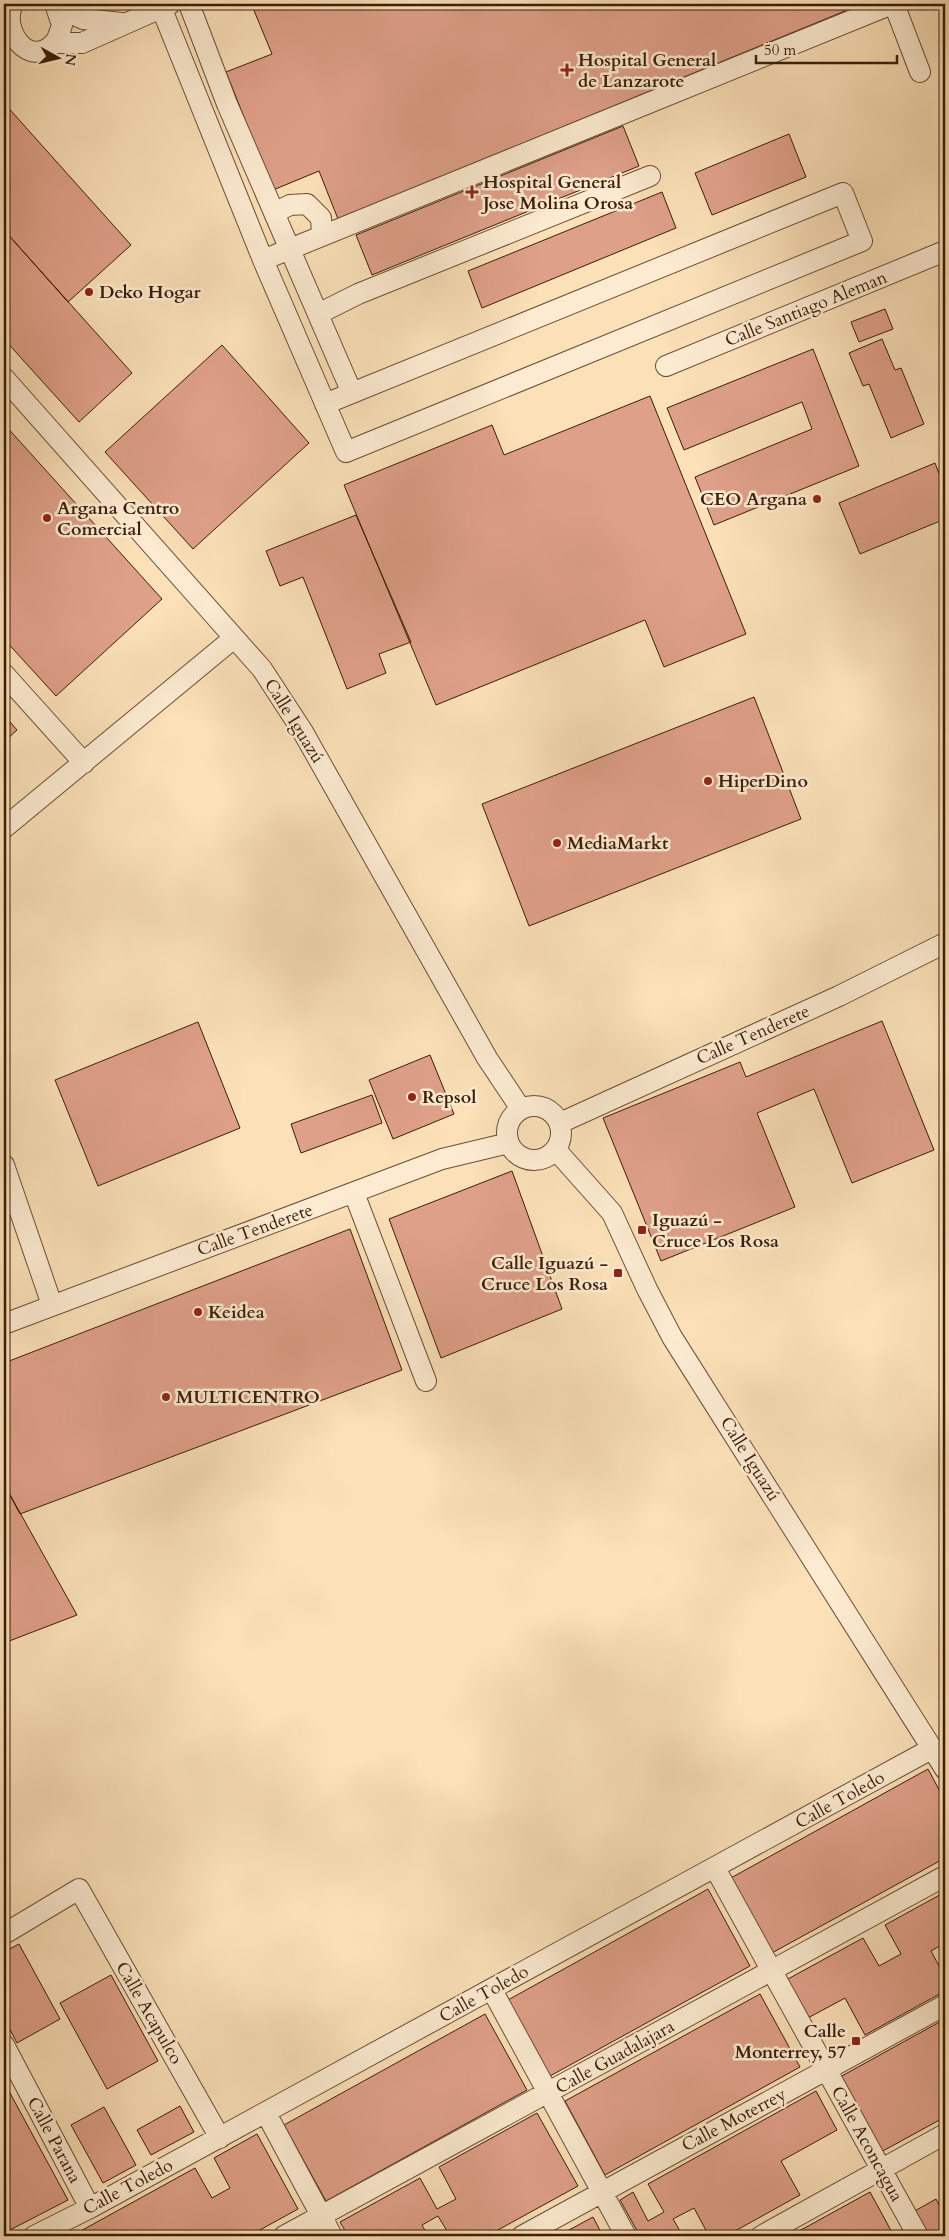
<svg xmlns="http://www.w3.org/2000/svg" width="949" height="2240" font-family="Cardo,serif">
<rect width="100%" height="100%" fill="#fbe0b8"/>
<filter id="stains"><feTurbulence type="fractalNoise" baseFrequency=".004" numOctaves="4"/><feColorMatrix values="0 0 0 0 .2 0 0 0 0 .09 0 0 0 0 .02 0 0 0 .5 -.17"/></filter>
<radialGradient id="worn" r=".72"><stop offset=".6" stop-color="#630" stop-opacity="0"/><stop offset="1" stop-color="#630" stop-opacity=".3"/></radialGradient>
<path fill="#dfa089" stroke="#3b1d09" d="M265,4H842L845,11L338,219L319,171L273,190L226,72L272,54L253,8Z
M4,103L131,245L68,302L4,230Z
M623,126L639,166L372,275L356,235Z
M789,134L806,177L712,215L695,173Z
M662,192L676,228L482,308L468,271Z
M4,230L132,373L79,422L4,339Z
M885,309L893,329L859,342L851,322Z
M882,339L895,370L901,368L924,424L891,438L869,384L863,386L849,353Z
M222,345L309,443L193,549L105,452Z
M813,349L859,466L714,525L695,477L812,429L802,402L684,450L667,408Z
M650,396L746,634L664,667L645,620L436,705L344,485L492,425L504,455Z
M4,424L162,599L56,696L4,639Z
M935,463L945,489V519L860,554L839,503Z
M356,515L411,642L379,654L386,673L347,689L303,577L280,586L266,551Z
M754,697L801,819L529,926L482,804Z
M4,715L17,730L4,742Z
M882,1021L934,1150L852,1183L814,1089L757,1113L795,1207L661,1261L603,1118L740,1062L746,1077Z
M198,1022L240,1128L98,1186L55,1080Z
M430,1055L454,1114L393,1139L369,1080Z
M372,1095L382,1123L301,1153L291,1124Z
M512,1171L562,1309L441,1358L389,1219Z
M350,1229L402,1370L20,1514L4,1484V1363Z
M4,1484L77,1615L4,1643Z
M928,1769L945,1801V1858L770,1954L729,1879Z
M708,1889L750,1966L550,2076L508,2000Z
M945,1892V1943L931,1951L945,1977V1991L865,2035L845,1998L806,2019L786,1980L863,1938L879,1966L901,1954L885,1925Z
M19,1944L60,2019L17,2043L4,2018V1952Z
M111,1975L158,2061L107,2089L60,2003Z
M760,1994L800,2067L605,2175L565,2101Z
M485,2014L527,2090L326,2201L284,2125Z
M945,2019V2117L881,2152L840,2077Z
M4,2082L68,2200L6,2232L4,2231Z
M816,2091L837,2130L781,2161L800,2195L726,2236H709L694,2208L673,2219L683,2236H640L620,2200L633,2192L648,2221L664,2212L648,2184Z
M180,2106L194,2132L151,2155L137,2130Z
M104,2107L136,2165L103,2183L71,2125Z
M537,2113L578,2186L487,2236H450L438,2216L422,2225L428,2236H348L340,2222L420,2178L437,2209L456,2199L439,2167Z
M257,2134L298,2209L249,2236H79L77,2233L195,2168L212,2198L230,2188L214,2158Z
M870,2192L894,2236H790Z
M936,2199L945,2216V2236H926L913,2212Z
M593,2217L603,2236H558Z"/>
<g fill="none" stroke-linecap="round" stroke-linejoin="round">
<defs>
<path id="minor" d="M13,4C0,29 29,70 54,43C58,39 60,31 62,25L55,4
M189,4L227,104L352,393
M894,4L920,72
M57,7L83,19L122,23
M161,7L263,260L346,452L862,241L843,193L325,404
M54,43H82L170,4
M274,213L290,205L307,204L321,218L322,235
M263,260L892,4
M318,314L358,294L650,176
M666,366L945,251
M4,378L262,669L303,732L487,1058L521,1109
M4,674L84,763
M4,828L234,638
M507 1133a27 27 0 1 1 54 0a27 27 0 1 1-54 0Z
M560,1123L839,996L945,943
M556,1150L612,1213L647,1289L672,1337L945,1769
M4,1165L52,1305
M354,1193L426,1381
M4,1324L442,1159L509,1143
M715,1868L918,2236
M4,1934L79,1889L220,2138
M492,1990L626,2236
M4,2045L90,2208
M266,2113L332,2236
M34,2236L90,2208L933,1748
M284,2236L945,1876
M522,2236L945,2005
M761,2236L945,2134"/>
</defs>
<use href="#minor" stroke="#6b4e35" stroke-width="22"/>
<use href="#minor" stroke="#fcebd1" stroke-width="20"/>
</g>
<g fill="#8f2418" stroke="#fcebd1" stroke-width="2">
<path d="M564.5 62.5h5v5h5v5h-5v5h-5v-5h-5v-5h5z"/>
<path d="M469.5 184.5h5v5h5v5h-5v5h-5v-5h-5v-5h5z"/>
<circle cx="89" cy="292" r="5"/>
<circle cx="817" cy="499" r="5"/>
<circle cx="47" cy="518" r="5"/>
<circle cx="708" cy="781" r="5"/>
<circle cx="557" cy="843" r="5"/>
<circle cx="412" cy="1097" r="5"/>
<rect x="637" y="1225" width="10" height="10" rx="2.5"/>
<rect x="613" y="1268" width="10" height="10" rx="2.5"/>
<circle cx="198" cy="1312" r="5"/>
<circle cx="166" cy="1397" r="5"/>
<rect x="851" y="2036" width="10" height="10" rx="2.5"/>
</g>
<g text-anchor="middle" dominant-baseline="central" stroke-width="5" stroke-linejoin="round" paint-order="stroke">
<g font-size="18" font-weight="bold" fill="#3b1d09" stroke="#fcebd1" text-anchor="start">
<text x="578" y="60">Hospital General<tspan x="578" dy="21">de Lanzarote</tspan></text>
<text x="483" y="182">Hospital General<tspan x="483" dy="21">Jose Molina Orosa</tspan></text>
<text x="99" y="292">Deko Hogar</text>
<text x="807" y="499" text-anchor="end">CEO Argana</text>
<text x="57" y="508">Argana Centro<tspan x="57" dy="21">Comercial</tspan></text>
<text x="718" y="781">HiperDino</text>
<text x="567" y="843">MediaMarkt</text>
<text x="422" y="1097">Repsol</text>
<text x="652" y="1220">Iguazú -<tspan x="652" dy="21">Cruce Los Rosa</tspan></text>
<text x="608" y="1263" text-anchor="end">Calle Iguazú -<tspan x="608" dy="21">Cruce Los Rosa</tspan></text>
<text x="208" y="1312">Keidea</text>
<text x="176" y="1397">MULTICENTRO</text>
<text x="846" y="2031" text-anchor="end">Calle<tspan x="846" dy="21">Monterrey, 57</tspan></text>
</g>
<g font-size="18" fill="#3b1d09" stroke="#fcebd1">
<text transform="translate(806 309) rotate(-22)">Calle Santiago Aleman</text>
<text transform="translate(294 721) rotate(58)">Calle Iguazú</text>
<text transform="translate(753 1035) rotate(-24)">Calle Tenderete</text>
<text transform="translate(255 1230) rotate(-20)">Calle Tenderete</text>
<text transform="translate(750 1459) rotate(58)">Calle Iguazú</text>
<text transform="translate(840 1800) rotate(-29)">Calle Toledo</text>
<text transform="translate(484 1994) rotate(-29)">Calle Toledo</text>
<text transform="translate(149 2013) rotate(60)">Calle Acapulco</text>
<text transform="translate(615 2057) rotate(-29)">Calle Guadalajara</text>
<text transform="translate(734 2120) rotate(-28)">Calle Moterrey</text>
<text transform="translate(54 2140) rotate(62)">Calle Parana</text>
<text transform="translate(867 2144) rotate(61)">Calle Aconcagua</text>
<text transform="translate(128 2187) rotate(-28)">Calle Toledo</text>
</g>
</g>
<rect width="949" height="2240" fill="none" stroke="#fbe0b8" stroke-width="20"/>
<rect x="5" y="5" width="939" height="2230" fill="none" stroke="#3b1d09" stroke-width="2.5"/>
<rect x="10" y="10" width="929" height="2220" fill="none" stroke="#3b1d09"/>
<g transform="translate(58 58) rotate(98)" stroke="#fcebd1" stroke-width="4" paint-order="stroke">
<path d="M0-4L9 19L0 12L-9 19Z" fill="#3b1d09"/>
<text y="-8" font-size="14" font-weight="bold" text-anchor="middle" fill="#3b1d09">N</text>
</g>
<path d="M756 55v8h141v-8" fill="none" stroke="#3b1d09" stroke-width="2.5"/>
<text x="764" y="55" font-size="15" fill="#3b1d09" stroke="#fcebd1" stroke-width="4" paint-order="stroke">50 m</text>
<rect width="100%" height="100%" filter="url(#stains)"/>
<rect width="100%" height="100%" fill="url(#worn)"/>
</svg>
